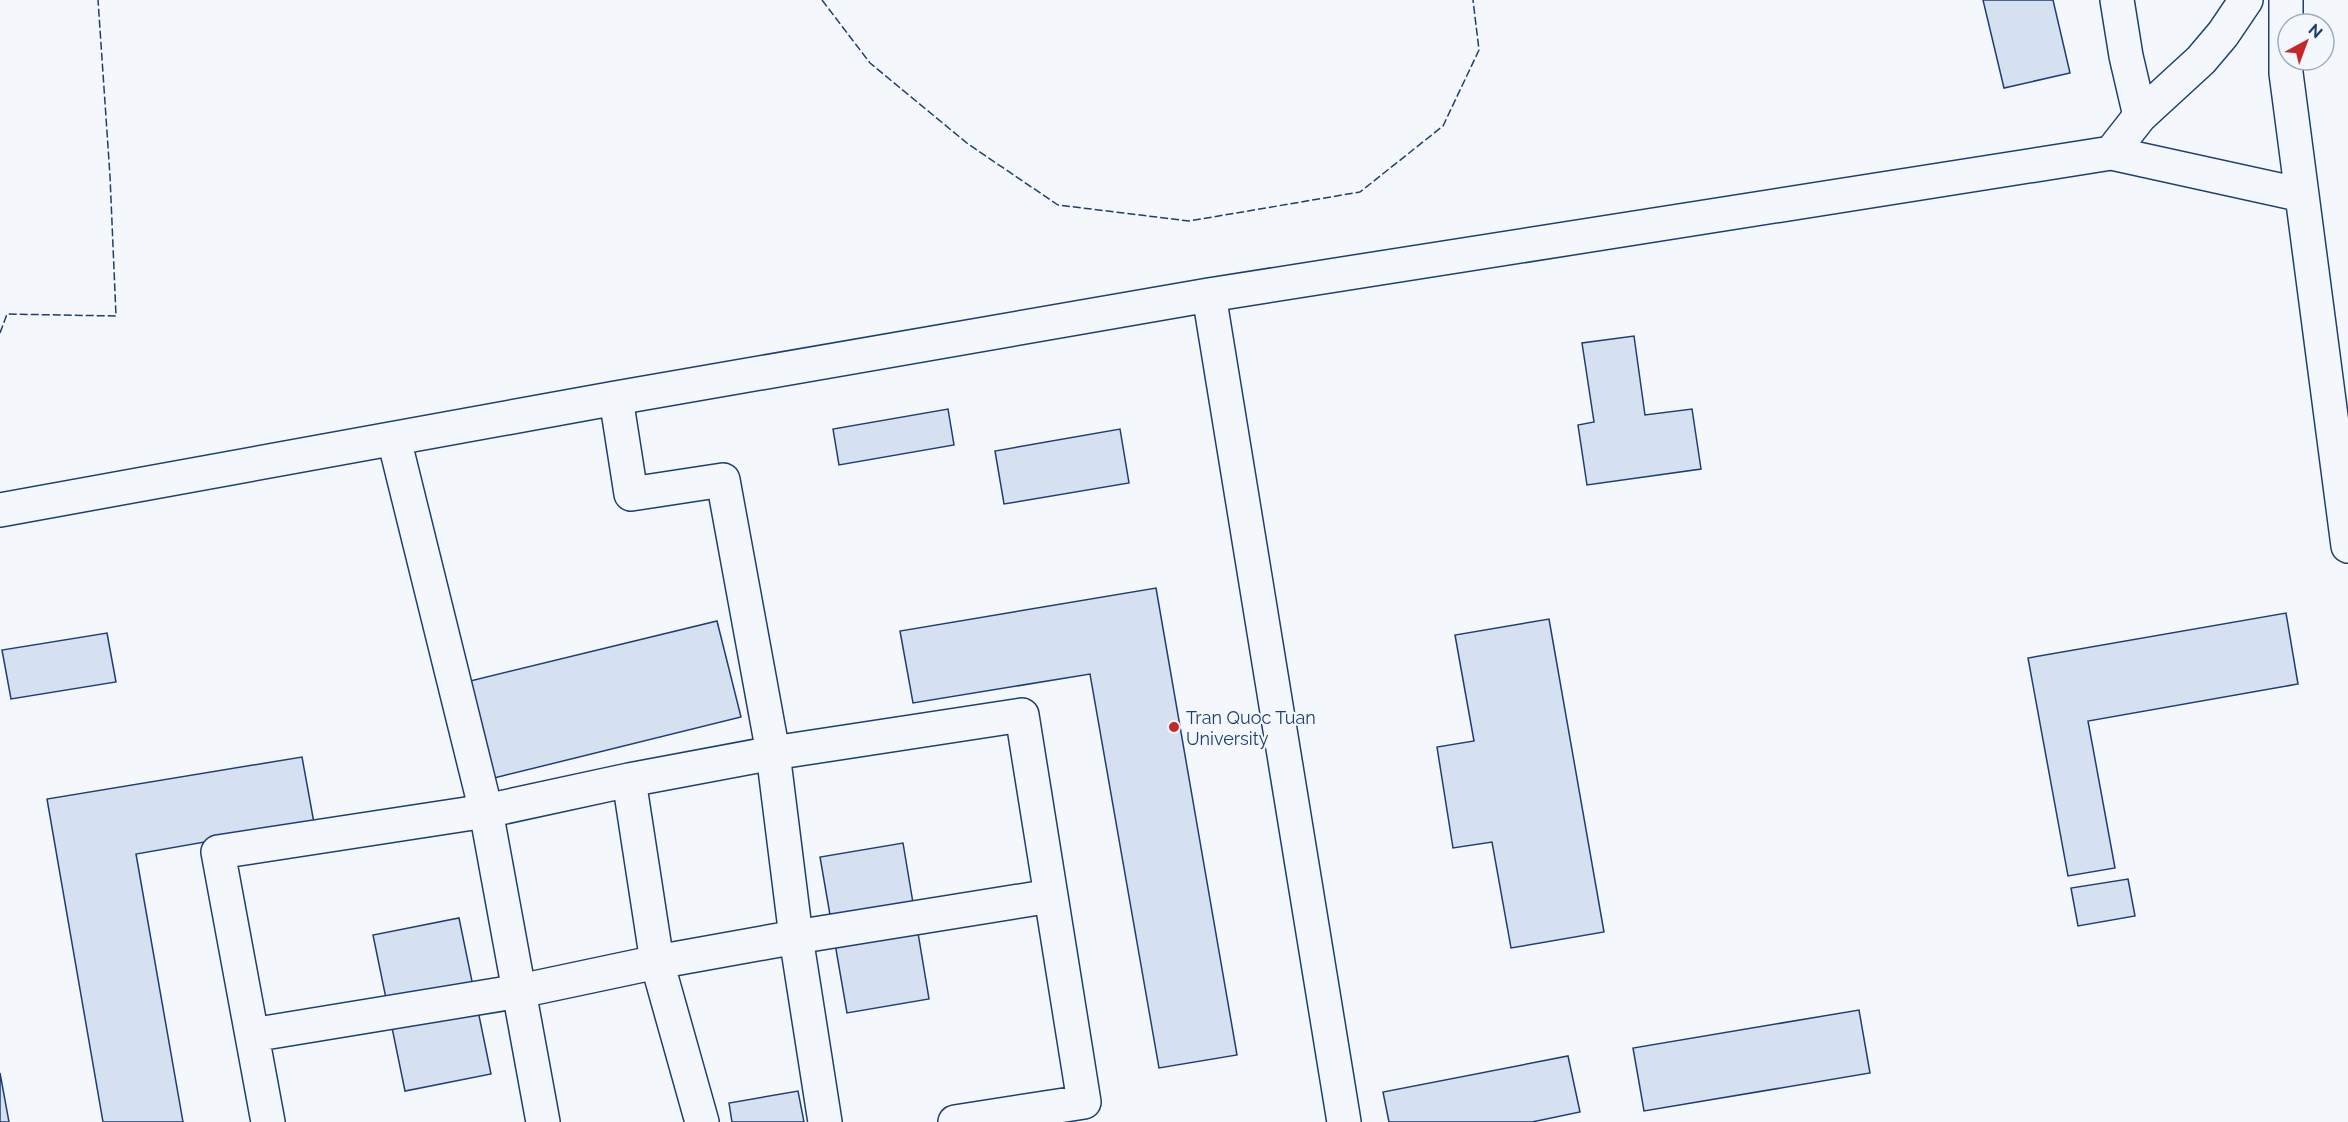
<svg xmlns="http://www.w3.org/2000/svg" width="2348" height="1122" font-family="Raleway,sans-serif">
<rect width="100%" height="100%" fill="#f4f7fb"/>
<path fill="#d5e0f0" stroke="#1d3f73" stroke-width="1.5" d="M1983,0H2053L2070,73L2004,88Z
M1634,336L1645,415L1692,409L1701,469L1587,485L1578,425L1594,422L1582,343Z
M948,409L954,445L839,465L833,429Z
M1120,429L1129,483L1004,504L995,451Z
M1156,588L1237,1055L1159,1068L1090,674L913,703L900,631Z
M2286,613L2298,684L2088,721L2115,868L2068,876L2028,658Z
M1549,619L1604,932L1511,948L1492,842L1453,848L1437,747L1474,741L1455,635Z
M717,621L741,717L482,781L458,684Z
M107,633L116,682L11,699L2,650Z
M302,757L314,823L136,854L183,1122H103L47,799Z
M903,843L929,999L847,1013L820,857Z
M2128,879L2135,916L2078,926L2071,888Z
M459,918L491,1074L405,1091L373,935Z
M1859,1010L1870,1073L1644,1111L1633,1048Z
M1568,1056L1580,1112L1532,1122H1389L1383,1092Z
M0,1073L9,1122H0Z
M798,1091L804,1122H732L729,1103Z"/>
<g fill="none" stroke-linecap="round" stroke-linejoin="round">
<defs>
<path id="minor" d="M2286,0V73L2302,195
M2140,116L2201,60L2223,34L2246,0
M2111,153L2140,116L2126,56L2117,0
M1209,295L1344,1122
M616,398L631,494L723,480L773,753L796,937L825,1122
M394,439L486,811L543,1122
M0,510L616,398L1209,295L2111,153L2302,195L2348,546
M629,780L657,962L702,1122
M252,1035L520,991L657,962L796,937L1051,896
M268,1122L218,852L486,811L629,780L773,753L1022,715L1084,1102L955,1122"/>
</defs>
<use href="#minor" stroke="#1d3f73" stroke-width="36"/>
<use href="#minor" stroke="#f4f7fb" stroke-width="33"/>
<path stroke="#1d3f73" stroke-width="1.5" stroke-dasharray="8 3" stroke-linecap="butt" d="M822,0L870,63L968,144L1058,205L1189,221L1360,192L1443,126L1479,50L1473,0
M0,333L7,314L116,316L110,176L98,0"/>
</g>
<circle fill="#c62828" stroke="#f4f7fb" stroke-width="2" cx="1174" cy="727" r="6"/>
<g text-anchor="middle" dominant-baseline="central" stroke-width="4.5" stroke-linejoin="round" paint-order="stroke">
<g font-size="18" fill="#1d3f73" stroke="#f4f7fb" text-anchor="start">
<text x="1186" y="717">Tran Quoc Tuan<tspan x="1186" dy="21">University</tspan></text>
</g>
</g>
<g transform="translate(2306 42) rotate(41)"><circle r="28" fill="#f4f7fb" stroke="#9eadc5" stroke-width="1.5"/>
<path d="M0-4.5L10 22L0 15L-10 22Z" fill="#c62828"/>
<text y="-9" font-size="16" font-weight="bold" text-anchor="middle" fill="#1d3f73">N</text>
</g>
</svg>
